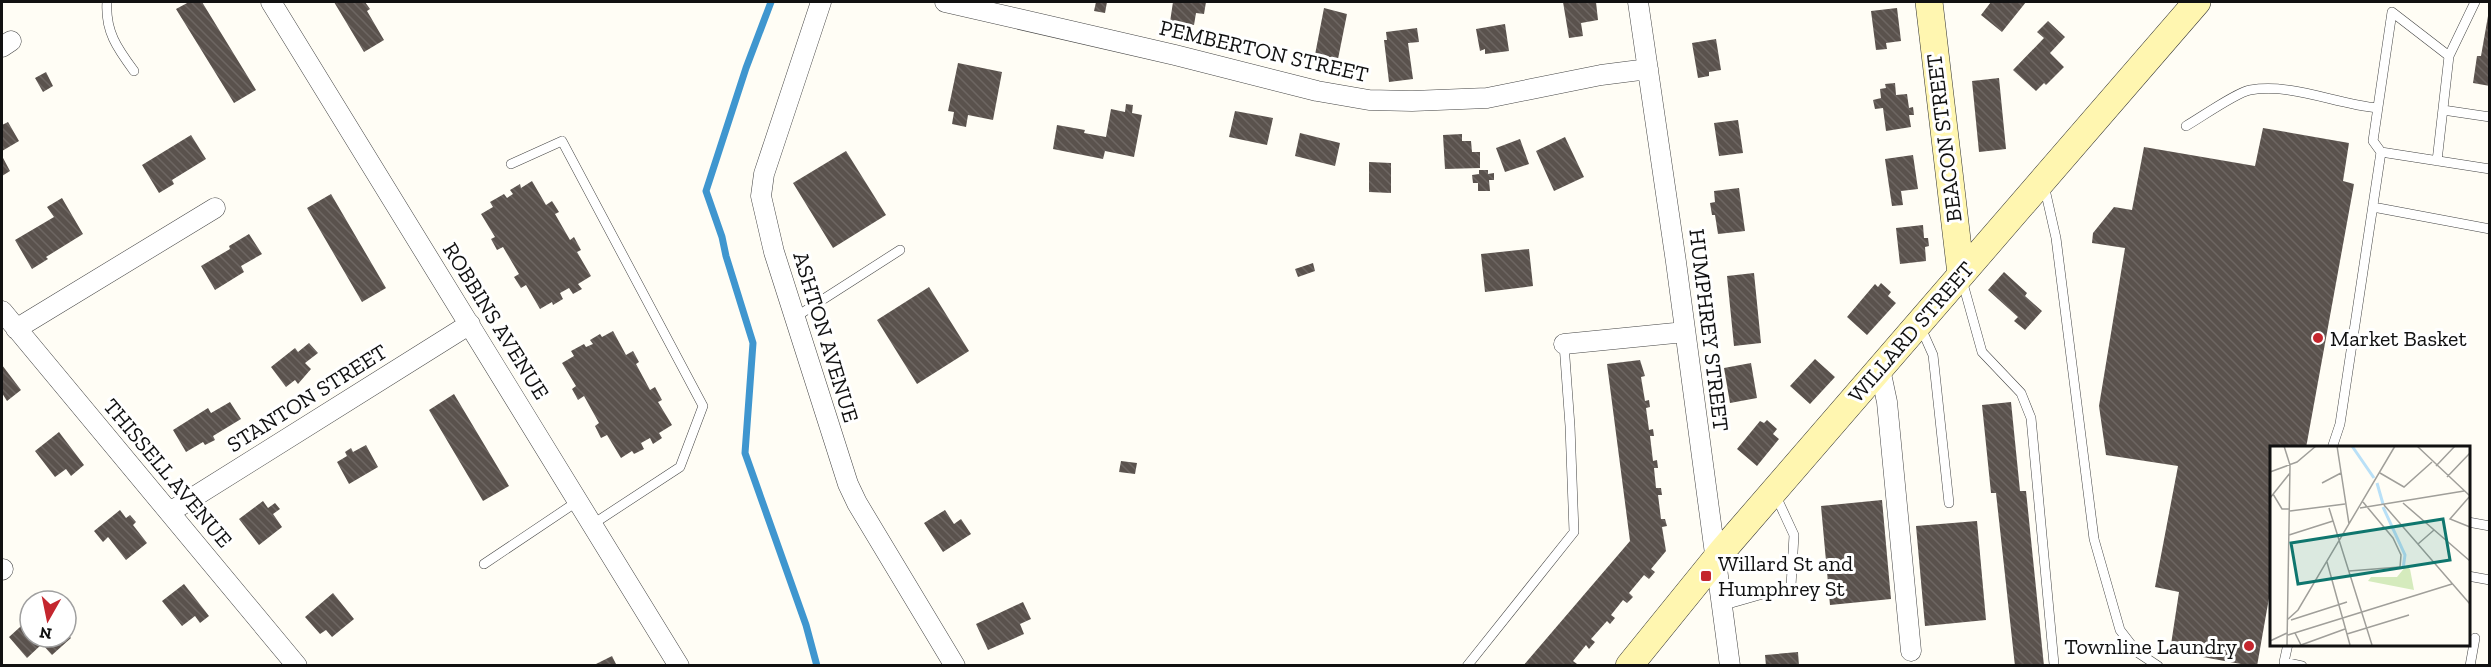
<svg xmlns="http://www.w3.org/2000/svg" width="2491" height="667" font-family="'Zilla Slab',serif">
<defs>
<pattern id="building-back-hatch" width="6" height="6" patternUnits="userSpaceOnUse" patternTransform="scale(1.5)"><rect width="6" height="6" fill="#5a524d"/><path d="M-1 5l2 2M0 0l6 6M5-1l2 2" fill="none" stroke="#6d6662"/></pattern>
</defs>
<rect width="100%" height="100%" fill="#fffdf5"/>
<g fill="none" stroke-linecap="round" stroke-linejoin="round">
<path stroke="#3f96cf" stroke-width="7" d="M771,2L746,68L706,191L722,237L726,256L753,343L745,453L806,625L817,666"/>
</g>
<path fill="url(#building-back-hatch)" d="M189,2H202L256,90L234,103L176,9Z
M334,2H365L370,9L367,11L384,40L364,52Z
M1096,2H1107L1105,13L1094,11Z
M1173,2H1206L1204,14L1196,13L1194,25L1170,22Z
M1563,2H1596L1598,20L1581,23L1583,36L1569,38Z
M1991,2H2026L2002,32L1981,15Z
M1324,8L1347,14L1338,59L1320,55L1319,61L1314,60Z
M1897,8L1901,41L1886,43L1887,49L1876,50L1871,11Z
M2488,16H2490V86L2473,83L2477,56H2481Z
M2048,21L2065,37L2050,53L2064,67L2046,85L2044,83L2036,91L2013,70L2044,38L2037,32Z
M1505,24L1509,51L1485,54V49L1480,51L1476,29Z
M1417,28L1419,42L1408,43L1413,79L1389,82L1384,40H1387L1386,32Z
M1716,39L1721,70L1709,72V76L1698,78L1692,43Z
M958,63L1002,72L993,120L968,115L966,127L952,124L954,112L948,111Z
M46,72L53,86L43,92L35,78Z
M1999,78L2006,149L1979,152L1972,81Z
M1895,83L1896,95L1907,94L1909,108L1913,107L1914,115H1909L1911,127L1886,131L1883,108L1875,109L1873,100L1881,98L1880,89L1886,88L1885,84Z
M1126,104L1133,105L1132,113L1142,115L1134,157L1105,151L1103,159L1053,149L1057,125L1085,130L1084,133L1106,137L1111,109L1125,112Z
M1235,111L1273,118L1267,145L1229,137Z
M1738,120L1743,153L1719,156L1714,123Z
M8,122L19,141L2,151V125Z
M2263,128L2349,143L2343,181L2354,184L2306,448H2272V581L2257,666H2252L2170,651L2179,592L2155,587L2178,466L2106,455L2099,406L2125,248L2092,243L2093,233L2114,207L2132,210L2144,147L2255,166Z
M1300,133L1340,143L1335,166L1295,156Z
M1462,134V141H1471L1472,152H1480V168L1445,169L1443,135Z
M191,135L206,159L172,180L174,184L159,193L142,165Z
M1565,137L1584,177L1554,191L1536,151Z
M1520,139L1529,164L1505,172L1496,148Z
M846,151L886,215L833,248L793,183Z
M1913,155L1918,189L1901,191L1903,205L1892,206L1885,159Z
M2,156L10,171L2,176Z
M1369,162L1391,163V193L1369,192Z
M1479,170H1488V174L1494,173V180H1489L1490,191H1478V183H1473L1472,175L1479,174Z
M532,181L546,205L552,201L559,212L555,214L570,240L574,237L581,250L577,252L591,276L578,284L582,289L573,294L569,288L560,293L563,299L553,305L552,302L540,309L526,285L521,288L514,277L519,274L503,247L497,250L491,239L495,237L481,214L493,207L490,202L504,194L507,198L513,194L510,190L520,184L521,188Z
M1739,188L1745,231L1718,234L1715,215H1712L1710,203L1715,202L1714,191Z
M331,194L386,288L362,302L307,208Z
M62,198L83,234L46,257L48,259L32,269L15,240L54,217L47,207Z
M1923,225L1924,238H1928L1929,246L1925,247L1926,261L1900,264L1896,228Z
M249,234L262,254L241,266L244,272L215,290L201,266L230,249L229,246Z
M1529,249L1533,286L1485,292L1481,254Z
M1313,263L1315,271L1298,277L1295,269Z
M2004,272L2027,293L2025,296L2042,311L2025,330L2014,321L2018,317L1988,290Z
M1754,273L1761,343L1734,346L1727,276Z
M1881,283L1891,292L1888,296L1896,303L1867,335L1847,317L1875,284L1878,287Z
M929,287L969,351L917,384L877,320Z
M613,331L626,355L633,351L639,362L636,364L650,390L655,387L662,400L658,402L672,425L659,433L662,438L653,444L650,438L641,443L644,449L634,454L632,451L621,458L607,435L601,438L595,426L599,423L584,396L578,400L572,389L576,386L562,363L574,356L571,351L584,344L586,347L593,344L590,340L600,334L602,337Z
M309,343L318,353L305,363L311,369L298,384L295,380L286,387L271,367L295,348L298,352Z
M1815,359L1835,377L1810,404L1790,386Z
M1640,360L1645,376L1641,377L1645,401L1649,400L1650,407L1646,408L1649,430L1653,429L1654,436H1650L1653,461L1657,460L1658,468H1654L1656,488H1661L1662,495H1658L1661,519H1665L1667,526L1662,527L1666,551L1651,569L1655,572L1649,579L1644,575L1629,593L1633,597L1627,603L1623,600L1611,615L1615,618L1610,624L1607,621L1591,639L1595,642L1589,649L1586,645L1573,661L1577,664L1576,666H1523L1630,541L1607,364Z
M1751,363L1757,398L1730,403L1724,368Z
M2,365L21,390L7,401L2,393Z
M454,394L509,486L483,501L429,410Z
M230,402L241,419L213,436L215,440L205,445L203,442L186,452L173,430L208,408L211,413Z
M2011,402L2020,491H2026L2044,666H2015L1996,493H1991L1982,405Z
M1767,420L1777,429L1773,434L1779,439L1757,466L1737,449L1760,421L1764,423Z
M59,432L84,465L71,476L66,469L55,477L35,451Z
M366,445L378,467L349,484L337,462L347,456L345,452L351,448L353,452Z
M1121,461L1137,463L1135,474L1119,472Z
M1882,500L1891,599L1830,605L1821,506Z
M263,501L268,508L275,503L280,509L273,514L282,527L259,545L239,519Z
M120,510L126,518L130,515L136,522L133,525L147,543L126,560L108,537L103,542L94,531Z
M945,510L954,524L961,519L971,534L943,552L924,523Z
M1977,521L1986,620L1925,626L1916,526Z
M184,584L209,616L200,623L195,616L182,626L162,601Z
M333,593L354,619L332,637L326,630L320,634L305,617Z
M1023,602L1031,619L1020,624L1024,634L988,650L976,624Z
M30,618V637H66V632L71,638L52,655L42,644L27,658L9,637Z
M1798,652L1799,666H1766L1765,655Z
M612,656L617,666H592Z"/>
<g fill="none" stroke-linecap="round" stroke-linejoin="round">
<defs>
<path id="lane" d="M107,2C105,31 117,48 134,71
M2449,56L2392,12L2373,141L2381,152L2490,169
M2443,110L2490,117
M2186,126C2200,118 2237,92 2250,90C2293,83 2335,104 2378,108
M2437,161L2449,56L2475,2
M511,164L562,141L703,406L680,467L593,524
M2044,185L2056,238L2094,539L2120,630L2137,652L2158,666
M2373,207L2490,229
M1962,280L1982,352L2021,393L2031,418L2054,664
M794,318L900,250
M1921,328L1933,355L1949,503
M2332,448L2340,424L2381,152
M2468,522L2490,526
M484,564L578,501
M2468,576L2490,580
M1721,606L1791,586L1794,535L1775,494
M2288,644L2284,662L2302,666
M1467,666L1574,532L1570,426L1564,344
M2470,666L2475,638"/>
<path id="street" d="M271,2L679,666
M821,2L764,174L761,196L774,252L848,484L857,503L955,666
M945,2L1175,55L1317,91L1369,100L1412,101L1487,98L1601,75L1648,69
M1638,2L1676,262L1730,666
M2,47L11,41
M2,311L297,666
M16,329L215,208
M1564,344L1685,332
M1880,369L1887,402L1911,651
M170,512L470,324
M2,570L3,569"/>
<path id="secondary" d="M1929,2L1961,274
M1629,666L1723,550L2197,2"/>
</defs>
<use href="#lane" stroke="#444" stroke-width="10"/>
<use href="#street" stroke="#444" stroke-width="21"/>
<use href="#secondary" stroke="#333" stroke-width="28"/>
<use href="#lane" stroke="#fff" stroke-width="9"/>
<use href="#street" stroke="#fff" stroke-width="20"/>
<use href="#secondary" stroke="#fff6b0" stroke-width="27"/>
</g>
<g fill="#c4262e" stroke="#fff" stroke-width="2">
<circle cx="2318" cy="338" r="6"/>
<rect x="1700" y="570" width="12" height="12" rx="3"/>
<circle cx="2249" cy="646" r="6"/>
</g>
<g text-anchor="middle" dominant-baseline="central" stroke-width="6" stroke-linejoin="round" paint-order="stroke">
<g font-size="22" fill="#111" stroke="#fff">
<text transform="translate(1264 51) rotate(13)">PEMBERTON STREET</text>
<text transform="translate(1944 138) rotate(-97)">BEACON STREET</text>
<text transform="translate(496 321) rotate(58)">ROBBINS AVENUE</text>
<text transform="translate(1709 330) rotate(83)">HUMPHREY STREET</text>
<text transform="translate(1911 332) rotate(-49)">WILLARD STREET</text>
<text transform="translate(826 337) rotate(73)">ASHTON AVENUE</text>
<text transform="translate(307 398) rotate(-32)">STANTON STREET</text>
<text transform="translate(168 473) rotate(50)">THISSELL AVENUE</text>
</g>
<g font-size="22" fill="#111" stroke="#fff" text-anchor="start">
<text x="2330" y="338">Market Basket</text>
<text x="1718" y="563">Willard St and<tspan x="1718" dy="25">Humphrey St</tspan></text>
<text x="2237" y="646" text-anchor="end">Townline Laundry</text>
</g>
</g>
<g transform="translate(2270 446)">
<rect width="200" height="200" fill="#fffdf5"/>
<path d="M136,120L140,123L144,144L98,135L101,131H127Z" fill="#d5ebbd"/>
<path fill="none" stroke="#b9e0f7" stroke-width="3" d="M82,0L104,32M107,37L113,58M113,61L135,109L133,123"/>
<path fill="none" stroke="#a09f9a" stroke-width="1.5" d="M14,0L20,19L17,199M67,0L79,78M147,0L200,50M166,20L185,0M0,26L27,16L46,0M110,27L134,41L162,16M177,31L200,7M52,37L71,27M3,48L12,63H19M200,50L180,73L200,81M0,52L20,27M133,57L200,115M114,59L200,158M59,62L102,199M90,62L194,45M20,65L75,58M19,89L63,75M148,98L164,84M57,116L80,199M79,125L130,121L131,109L123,92L93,56M17,174L28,164L125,0M21,174L77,156M25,187L31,199L75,183M77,188L139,169M18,189L182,138M0,195L17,187"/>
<path fill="#0f766e" fill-opacity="0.15" stroke="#0f766e" stroke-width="3" d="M173,73L180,114L28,138L21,97Z"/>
<rect width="200" height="200" fill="none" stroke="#111" stroke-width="3"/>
</g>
<rect width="2491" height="667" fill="none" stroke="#111111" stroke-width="6"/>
<g transform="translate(48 619) rotate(189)"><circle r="28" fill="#ffffff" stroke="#a0a0a0" stroke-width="1.5"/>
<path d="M0-4.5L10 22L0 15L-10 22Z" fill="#c4262e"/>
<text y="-9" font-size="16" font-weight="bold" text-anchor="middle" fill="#111111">N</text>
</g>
</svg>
